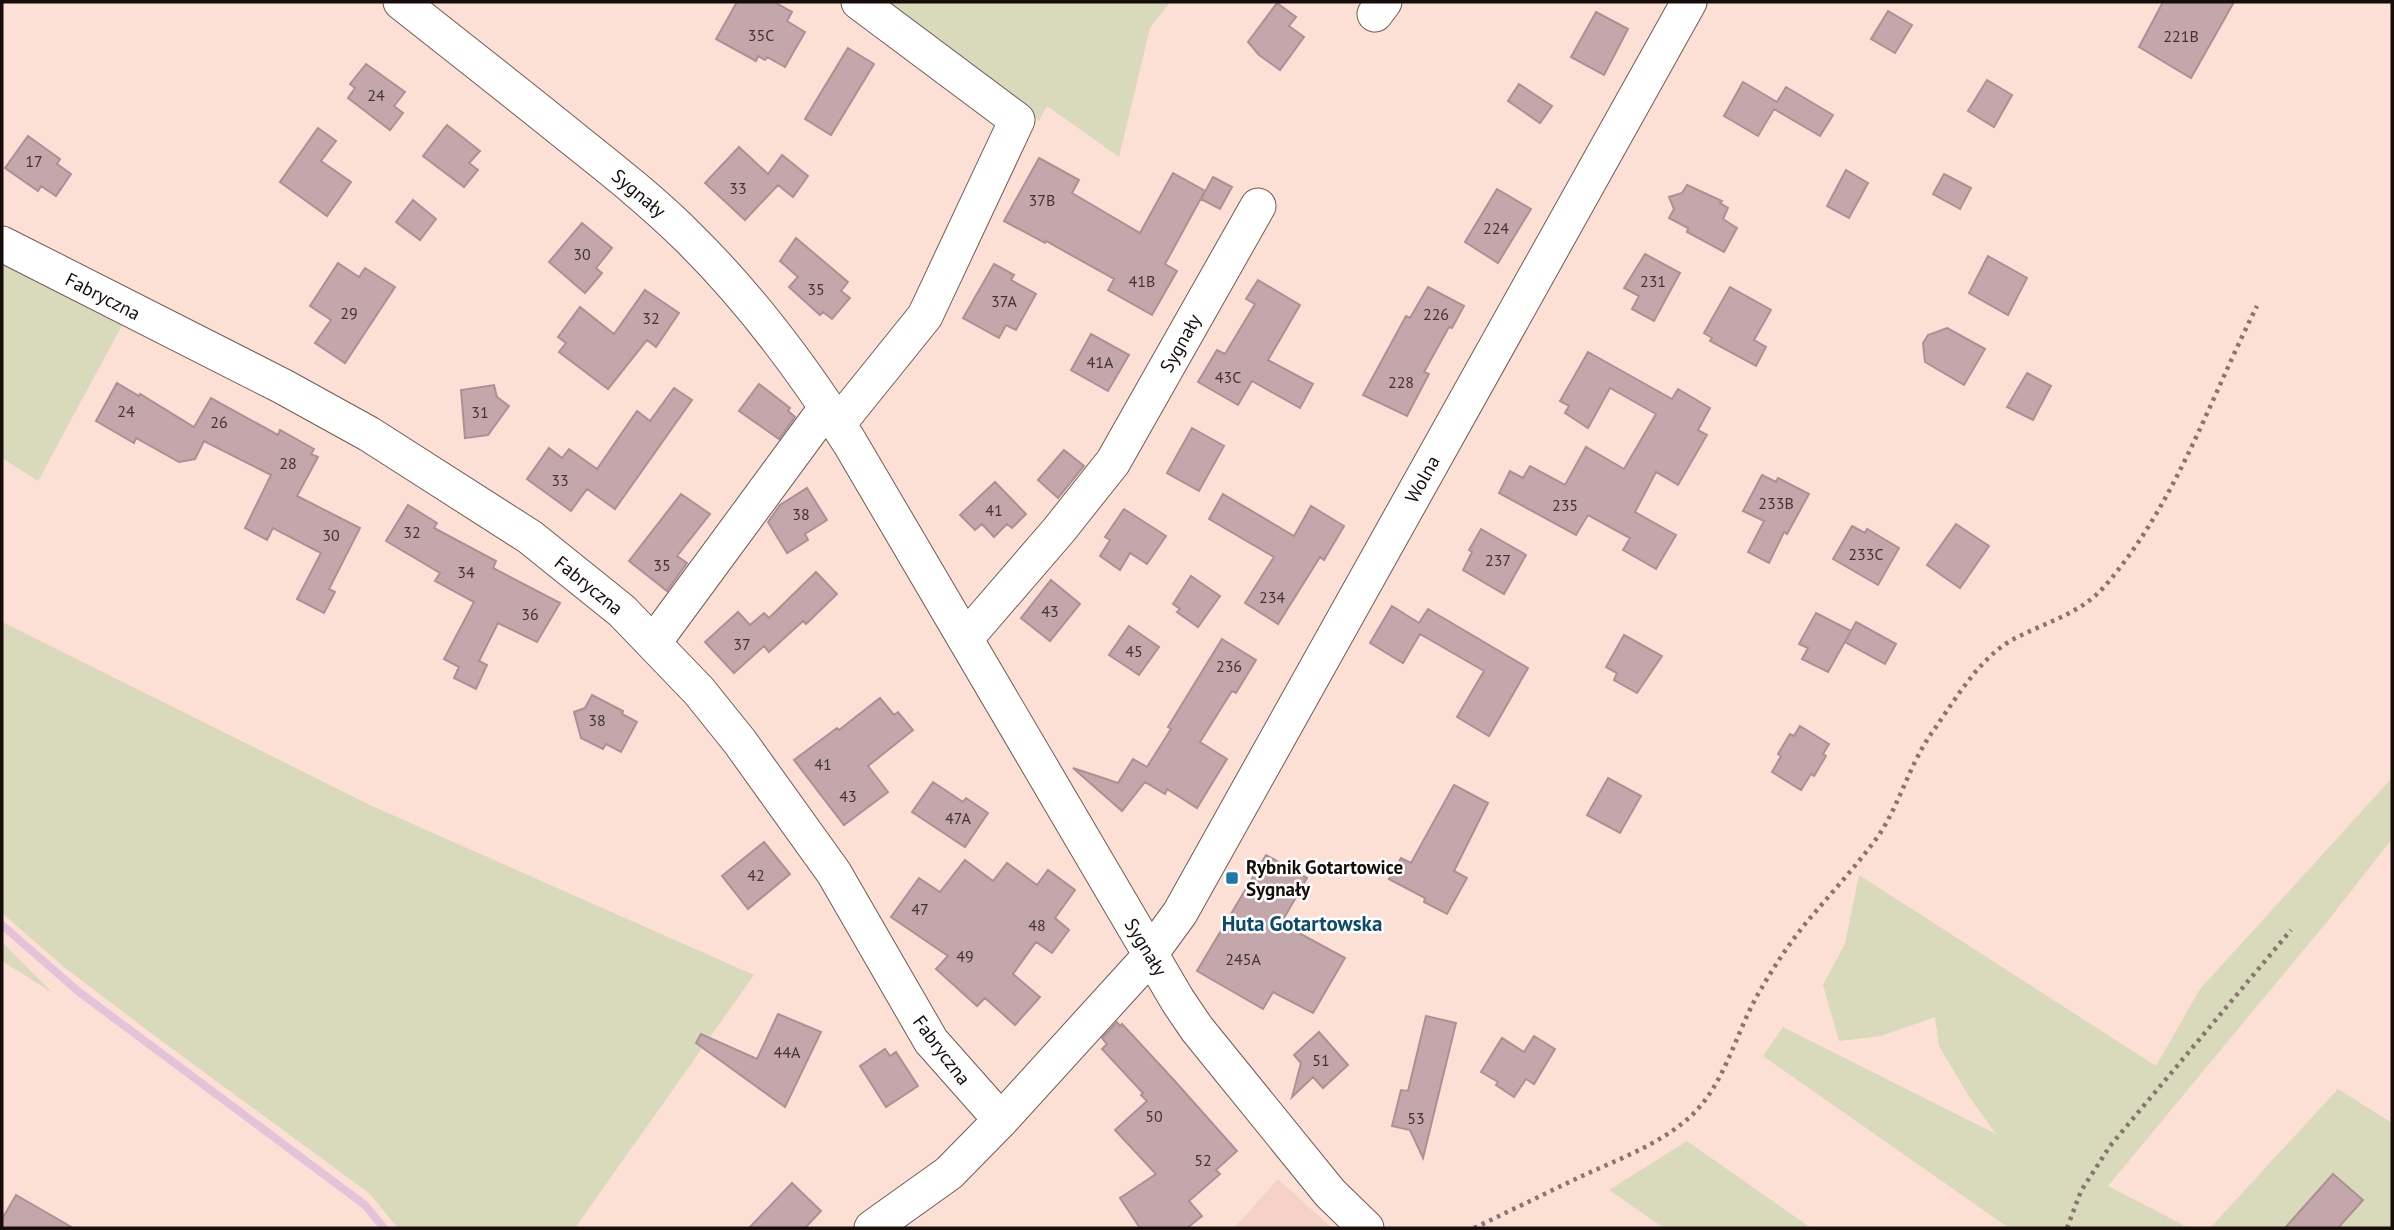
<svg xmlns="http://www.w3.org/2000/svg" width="2394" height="1230" font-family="'PT Sans',sans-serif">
<rect width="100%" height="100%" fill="#fce0d6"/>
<path fill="#f5d2c5" d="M1278,1179L1332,1228H1234Z"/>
<path fill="#d9d9bc" d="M883,2H1170L1150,28L1119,157L1047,106L1039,121Z
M2,260L126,318L38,481L2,458Z
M2,622L372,806L754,975L575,1228H398L369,1193L156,1037L64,967L2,913Z
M2392,778V839L2326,923L2108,1186L2189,1228H2009L1763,1056L1783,1027L1996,1134L1968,1095L1939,1046L1935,1017L1881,1036L1839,1041L1823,985L1845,944L1859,875L2156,1066L2200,989Z
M2,942L53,993L2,961Z
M2338,1089L2392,1123V1228H2210Z
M1687,1141L1811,1228H1664L1609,1190Z"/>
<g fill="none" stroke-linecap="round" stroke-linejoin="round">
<path stroke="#e2c3d9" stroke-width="8" d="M2,925L79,992L365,1205L384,1228"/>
</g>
<path fill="#c3a7ab" stroke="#ac9094" stroke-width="2" d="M737,2H774L792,12L787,21L805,32L785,67L767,57L765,60L758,56L756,61L716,39Z
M2163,2H2234L2191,78L2139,47Z
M1277,3L1296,17L1289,26L1304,37L1280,70L1259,55L1248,42Z
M1888,11L1912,25L1895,53L1871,39Z
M1596,12L1628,29L1604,75L1571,57Z
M848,48L874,64L831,135L805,119Z
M366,64L405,92L394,106L403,113L390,130L348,98L355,88L350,84Z
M1987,80L2012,95L1994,127L1968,111Z
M1743,82L1777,102L1786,87L1833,115L1820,136L1774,109L1758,136L1724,116Z
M1519,84L1552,106L1540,123L1508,101Z
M447,125L480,151L469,163L478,170L464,187L423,156Z
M318,128L336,141L321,161L351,182L327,216L280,182Z
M28,136L60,159L57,164L71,174L56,196L41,186L38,191L5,168Z
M739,147L768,174L782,155L808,176L793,197L778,185L745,220L705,183Z
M1039,158L1079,180L1072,193L1140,233L1173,173L1205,191L1165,264L1177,271L1152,315L1108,290L1114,279L1046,241L1045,243L1004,221Z
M1846,170L1868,183L1849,218L1827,206Z
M1944,174L1971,188L1960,209L1933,194Z
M1213,177L1232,187L1220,209L1201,199Z
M1687,185L1722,201L1720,203L1728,208L1723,219L1737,228L1724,252L1687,232L1688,228L1669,218L1674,209L1669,197L1682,193Z
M1497,189L1531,209L1498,263L1465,242Z
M413,200L436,219L420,240L396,222Z
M582,223L612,248L596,268L602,273L585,293L549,262Z
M796,238L848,282L841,291L850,298L832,319L823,312L820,315L789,287L798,277L780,261Z
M1645,254L1680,273L1654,321L1632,309L1639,296L1624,288Z
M1988,256L2027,278L2008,315L1969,293Z
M338,263L359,277L365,268L395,287L345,363L315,343L331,320L310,306Z
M994,264L1014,275L1011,280L1036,294L1016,330L1006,325L999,338L963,318Z
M1258,280L1300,305L1268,360L1313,384L1300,408L1252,381L1238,405L1198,382L1217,350L1225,354L1255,304L1246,299Z
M1428,287L1464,306L1452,328L1449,327L1424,372L1429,374L1407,416L1363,395L1406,316L1410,318Z
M1730,287L1771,310L1754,340L1766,347L1756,366L1710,341L1712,338L1704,333Z
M645,290L679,313L656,347L647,340L608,389L559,352L566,343L558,337L580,307L614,334Z
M1947,328L1985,349L1964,385L1925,362L1923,343L1928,335Z
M1091,334L1129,355L1108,391L1071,370Z
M1588,352L1672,399L1678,389L1710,408L1698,430L1707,435L1678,485L1656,472L1635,512L1676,535L1656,569L1623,550L1630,538L1588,515L1576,535L1499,493L1510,471L1523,478L1530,466L1565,485L1586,447L1624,469L1656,414L1610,388L1588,428L1565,413L1569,406L1560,401Z
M2027,373L2051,386L2033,420L2007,407Z
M117,383L139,396L140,394L194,427L211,398L278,435L280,430L314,449L311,454L318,457L297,496L360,528L329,589L335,592L324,613L297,599L321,553L273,528L267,540L245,528L271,475L204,441L195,459L179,462L136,438L134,443L96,421Z
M759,384L790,408L788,411L795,417L779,439L739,411Z
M494,385L497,397L509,406L488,435L465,438L461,390Z
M674,388L692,400L615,509L587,489L571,511L527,479L549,448L562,458L569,449L597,469L637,411L650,421Z
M1192,428L1224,446L1199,491L1167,473Z
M1064,450L1084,466L1058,498L1038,480Z
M1762,475L1776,482L1778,478L1809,494L1787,534L1784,532L1769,563L1748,552L1764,521L1743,511Z
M995,482L1026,514L1012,528L1007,524L994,537L982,524L975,530L960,515Z
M807,488L827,520L805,534L808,540L787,553L768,522L780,505Z
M681,494L710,514L677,556L687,563L667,591L629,561Z
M1223,494L1294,536L1311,506L1344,526L1324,560L1320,557L1278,624L1245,603L1274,557L1209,519Z
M408,505L437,523L434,528L496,561L493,568L560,603L537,642L498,623L479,661L487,665L476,689L454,678L459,667L444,659L474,602L435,581L440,573L386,541Z
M1124,509L1166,536L1147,564L1130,553L1120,570L1100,556L1110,540L1105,537Z
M1956,524L1989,546L1960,588L1927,565Z
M1852,526L1865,533L1867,529L1899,548L1878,585L1833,559Z
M1481,529L1526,555L1504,594L1463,570L1472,552L1469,550Z
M816,572L837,594L806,624L803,621L769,652L764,646L734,673L705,642L738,612L750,625L764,613L769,618Z
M1191,576L1220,596L1198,627L1177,612L1180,609L1173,604Z
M1051,580L1080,604L1050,641L1021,618Z
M1392,606L1419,623L1428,609L1528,668L1489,736L1457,717L1484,671L1420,634L1403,663L1370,643Z
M1816,613L1851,631L1828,672L1802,659L1808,648L1799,644Z
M1856,622L1896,644L1885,664L1845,642Z
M1129,626L1159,647L1139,675L1109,655Z
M1624,635L1662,656L1637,693L1614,680L1617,673L1606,667Z
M1222,639L1256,660L1236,693L1232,691L1200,742L1227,759L1197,808L1167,789L1165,794L1145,782L1122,811L1073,768L1118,783L1133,759L1147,767L1171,729L1168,727Z
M592,695L623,711L622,714L637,722L621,752L606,744L603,749L581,738L574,712L585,708Z
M880,698L894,715L898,712L913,730L868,766L888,792L844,825L794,760L837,728L839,730Z
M1800,726L1829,744L1823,754L1826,756L1814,776L1811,774L1801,790L1772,772L1781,756L1778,754L1790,734L1794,736Z
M1608,778L1641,796L1620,833L1587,815Z
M933,782L963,802L966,798L988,813L965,847L912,812Z
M1454,785L1488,803L1454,871L1467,878L1447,914L1424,902L1425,898L1389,879L1401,858L1411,863Z
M764,842L790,874L748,909L722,876Z
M1266,855L1307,878L1284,918L1300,927L1297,932L1345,958L1313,1013L1273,992L1263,1009L1197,971Z
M965,860L993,881L1007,863L1037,885L1048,870L1075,890L1055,918L1069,930L1052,953L1036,942L1013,974L1040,997L1015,1025L985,998L977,1006L936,969L948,956L891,917L919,878L940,892Z
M778,1014L821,1032L785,1107L696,1043L701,1034L757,1059Z
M1426,1016L1456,1023L1423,1158L1410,1130L1392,1126L1401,1090L1408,1091Z
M1117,1022L1120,1026L1122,1024L1173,1079L1237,1151L1216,1170L1220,1174L1189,1201L1202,1216L1187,1228H1140L1120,1198L1156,1174L1115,1130L1147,1101L1141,1095L1143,1093L1102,1049L1107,1044L1102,1038Z
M1319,1032L1348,1065L1323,1088L1313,1077L1292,1097L1301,1063L1294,1055Z
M1534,1036L1555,1049L1534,1084L1526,1079L1514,1097L1496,1085L1498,1082L1481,1072L1502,1038L1524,1052Z
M885,1049L890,1056L896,1052L918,1086L886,1107L860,1066Z
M2333,1174L2363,1200L2338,1228H2285Z
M792,1183L821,1211L805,1228H749Z
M16,1195L73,1228H2V1219Z"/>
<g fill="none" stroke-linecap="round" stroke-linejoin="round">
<defs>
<path id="minor" d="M401,2C459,48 518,94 576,141C615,172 654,203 689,238C752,300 803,369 850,443L1178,1001L1197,1029L1330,1193L1366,1228
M1375,14L1384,2
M2,244L282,386L369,434L530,537L622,611L699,691L740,742L834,873L931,1041L1001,1120
M838,424L925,316L1017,120L859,2
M965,639L1059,530L1113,462L1258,206
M654,642L827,407
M872,1228L949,1173L1001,1120L1142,965L1180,913L1689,2"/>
</defs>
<use href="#minor" stroke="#725b52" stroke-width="37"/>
<path stroke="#88756f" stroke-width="4.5" stroke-dasharray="3.5 5" stroke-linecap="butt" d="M1474,1228C1510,1211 1546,1193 1582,1176C1619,1159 1661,1144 1692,1115C1727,1081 1736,1030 1761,989C1775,965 1792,939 1811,917C1834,890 1858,864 1879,835C1900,803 1909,766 1931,734C1953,703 1975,664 2007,643C2040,623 2077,617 2104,587C2175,506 2209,401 2257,306
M2067,1228L2081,1191L2110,1146L2291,930"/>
<use href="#minor" stroke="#fff" stroke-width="35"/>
</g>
<rect fill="#2078a7" stroke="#fff" stroke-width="2.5" x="1225" y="871" width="14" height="14" rx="3.5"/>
<g text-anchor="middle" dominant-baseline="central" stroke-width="5" stroke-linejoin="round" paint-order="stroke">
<g font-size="16" fill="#413432">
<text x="761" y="35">35C</text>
<text x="2181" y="36">221B</text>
<text x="376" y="95">24</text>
<text x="34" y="161">17</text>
<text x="738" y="188">33</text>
<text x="1042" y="200">37B</text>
<text x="1496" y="228">224</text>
<text x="582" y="254">30</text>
<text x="1142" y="281">41B</text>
<text x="1653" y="281">231</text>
<text x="816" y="289">35</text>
<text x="1004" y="301">37A</text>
<text x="349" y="313">29</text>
<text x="1436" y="314">226</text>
<text x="651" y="318">32</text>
<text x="1100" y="362">41A</text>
<text x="1228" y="377">43C</text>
<text x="1401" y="382">228</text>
<text x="126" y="411">24</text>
<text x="480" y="412">31</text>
<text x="219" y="422">26</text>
<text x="288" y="463">28</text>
<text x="560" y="480">33</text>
<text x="1776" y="503">233B</text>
<text x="1565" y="505">235</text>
<text x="994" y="510">41</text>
<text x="801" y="514">38</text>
<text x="412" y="532">32</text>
<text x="331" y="535">30</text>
<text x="1866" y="554">233C</text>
<text x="1498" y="560">237</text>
<text x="662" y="565">35</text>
<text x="466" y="572">34</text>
<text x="1272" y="597">234</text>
<text x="1050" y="611">43</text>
<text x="530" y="614">36</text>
<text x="742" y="644">37</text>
<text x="1134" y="651">45</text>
<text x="1229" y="666">236</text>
<text x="597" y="720">38</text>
<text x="823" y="764">41</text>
<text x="848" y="796">43</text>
<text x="958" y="818">47A</text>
<text x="756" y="875">42</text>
<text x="920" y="909">47</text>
<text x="1037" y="925">48</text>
<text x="965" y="956">49</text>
<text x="1243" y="959">245A</text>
<text x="787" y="1052">44A</text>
<text x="1321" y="1060">51</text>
<text x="1154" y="1116">50</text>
<text x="1416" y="1118">53</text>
<text x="1203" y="1160">52</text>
</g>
<g font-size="19" fill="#160d0a" stroke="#fff">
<text transform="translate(639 193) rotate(40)">Sygnały</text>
<text transform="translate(103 296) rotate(27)">Fabryczna</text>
<text transform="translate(1180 343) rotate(-61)">Sygnały</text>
<text transform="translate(1422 479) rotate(-61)">Wolna</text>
<text transform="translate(589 585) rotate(39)">Fabryczna</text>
<text transform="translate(1146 947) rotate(59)">Sygnały</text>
<text transform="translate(942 1050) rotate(53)">Fabryczna</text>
</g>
<g font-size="19" font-weight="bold" fill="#160d0a" stroke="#fff" text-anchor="start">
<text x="1246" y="867">Rybnik Gotartowice<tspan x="1246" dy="22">Sygnały</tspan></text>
</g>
<g font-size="21" font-weight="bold" fill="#0c4a6b" stroke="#fff">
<text x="1302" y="923">Huta Gotartowska</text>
</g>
</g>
<rect width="2394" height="1230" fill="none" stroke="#160d0a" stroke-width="7"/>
</svg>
